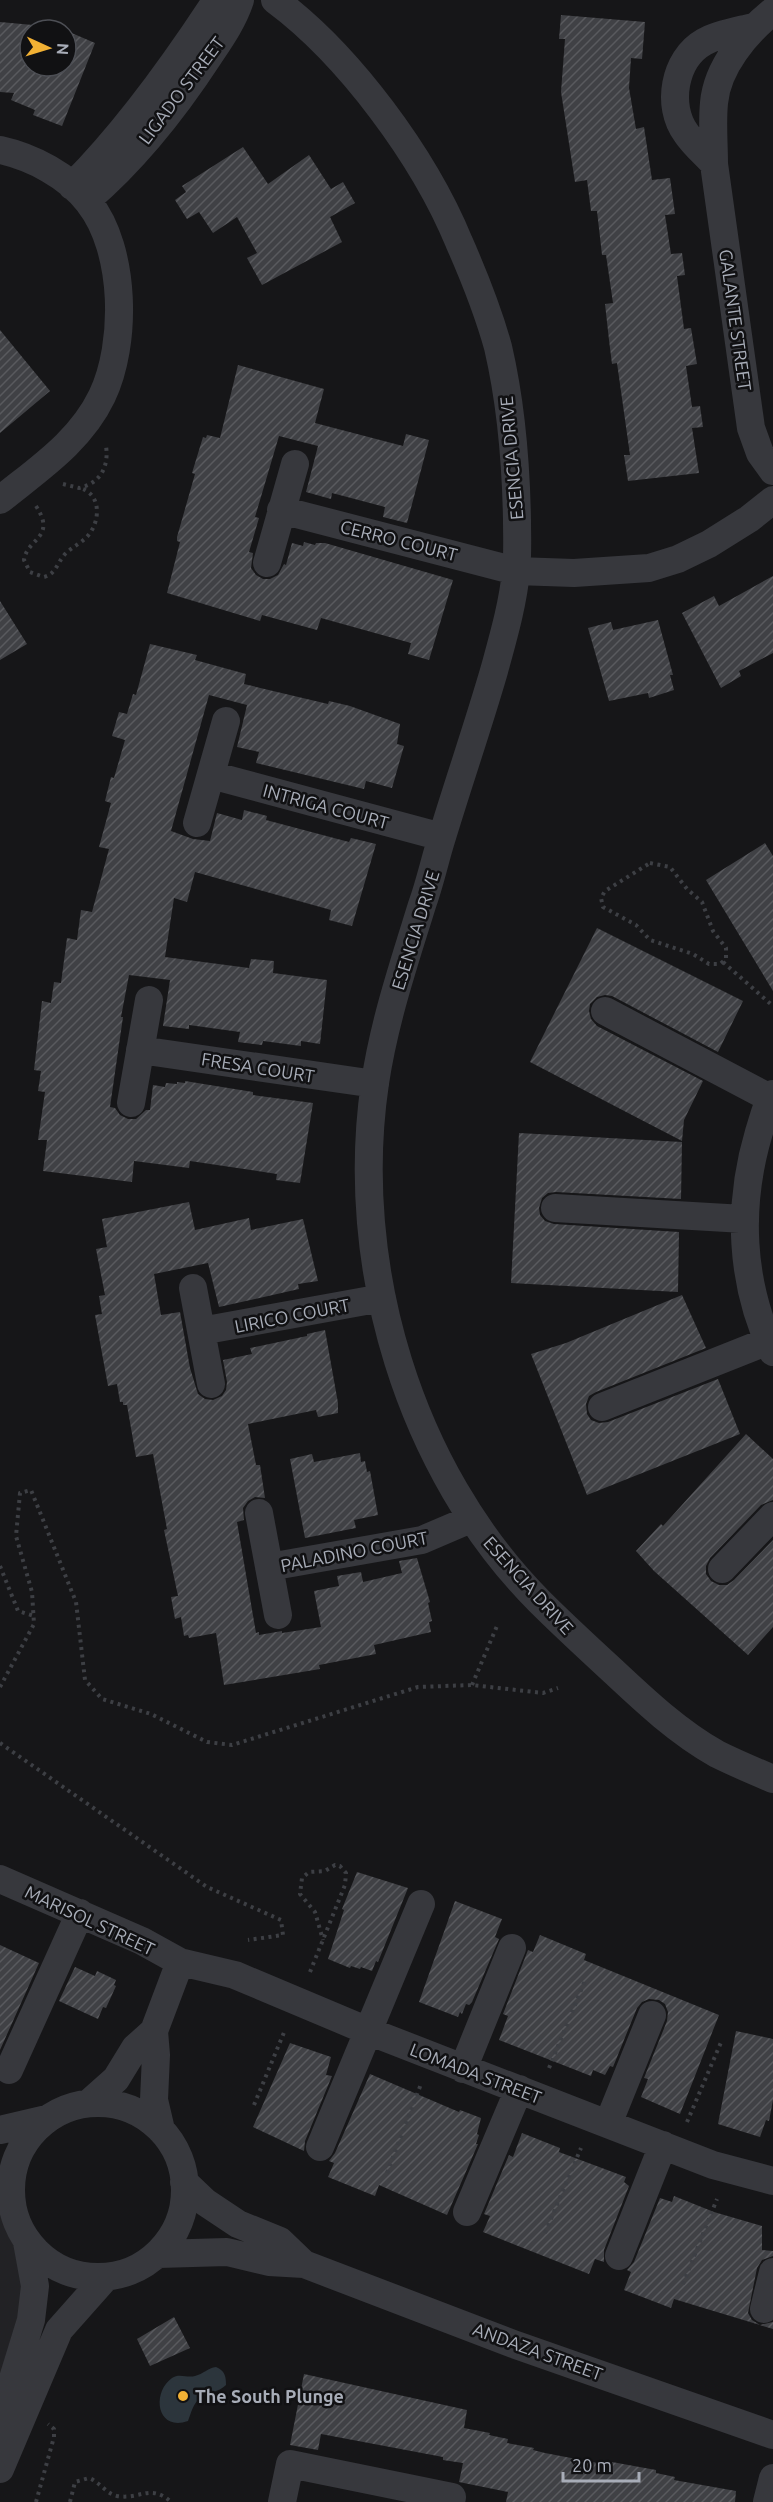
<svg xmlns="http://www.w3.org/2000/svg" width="773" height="2502" font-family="Ubuntu,sans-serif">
<defs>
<pattern id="building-hatch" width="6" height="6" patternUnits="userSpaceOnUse" patternTransform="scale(1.5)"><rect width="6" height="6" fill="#404145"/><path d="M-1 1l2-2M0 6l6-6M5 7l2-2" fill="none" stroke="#595a5e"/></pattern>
</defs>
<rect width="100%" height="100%" fill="#161618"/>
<path fill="#222225" d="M0,2207L21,2255V2323L0,2389Z"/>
<path fill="#2c353c" d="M216,2367C225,2371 226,2376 226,2385C218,2393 209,2391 200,2398C193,2404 191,2413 188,2421C157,2432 151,2393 172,2378C179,2373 187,2378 195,2376C203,2374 208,2368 216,2367Z"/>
<path fill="url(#building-hatch)" d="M561,15L645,22L642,59L631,58L629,88L636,129L644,127L652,180L670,178L675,214L665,215L671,254L682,253L685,275L677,276L684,329L691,328L697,364L686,366L692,407L700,406L703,427L692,428L699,473L628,481L624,455H630L617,363L612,364L609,340L605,304L613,303L606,255H602L597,211H591L587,180L575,182L561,92L565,39H559Z
M0,22L44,26L54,30H30V66H66L67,31L95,43L62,126L33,115L35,110L11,100L14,93L0,92Z
M243,147L268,184L309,155L331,189L343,182L355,203L330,217L342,242L262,285L247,258L257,253L237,217L213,233L199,212L187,219L175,200L186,192L182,186Z
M0,330L50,391L0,433Z
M238,365L324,389L315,423L403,446L406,434L429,440L407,523L383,517L385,507L332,493L331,499L306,492L318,446L279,436L255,517L259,518L249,552L253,553L251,568L256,575L263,579H270L278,575L284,564L286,565L292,543L303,546L304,542L315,545L316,543H325L453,580L429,660L408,654L411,643L321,618L317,630L262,615L260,621L167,593L180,542L177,541V537L195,474L192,473L203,437L206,438L207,435L220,438Z
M773,576V653L739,671L741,676L721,688L682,613L714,596L719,606Z
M0,601L27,644L0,660Z
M658,620L673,675H670L674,690L649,698L648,693L609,701L588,628L611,622L613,630Z
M150,644L197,655L195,660L246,674L244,684L328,704L329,701L350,706L400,724L397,744L404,746L392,788L366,781L364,789L256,763L259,752L237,747L247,705L209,695L171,831L193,839L210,841L217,813L242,820L244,810L267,816L266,820L349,842L351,838L376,844L352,926L329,920L331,910L195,872L187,902L174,898L165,957L249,968L251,959L274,961L273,973L327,980L320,1044L301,1041V1046L263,1041L262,1045L238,1042L240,1032L189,1025V1029L163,1026L170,980L129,975L121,1017H123L110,1107L115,1108L120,1115L128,1119H136L146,1110H150L153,1085L165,1087L166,1083L177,1084V1082L185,1083V1081L253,1092V1095L313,1103L300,1183L276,1180L277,1174L190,1161L189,1168L134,1161L132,1182L43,1171L47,1140H38L45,1092L38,1091L41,1071L34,1070L42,1001L51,1003L54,982L61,983L67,938L77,940L81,910L92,912L109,849L99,847L111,803L105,801L111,777L114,778L125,740L112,736L119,712L127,714L133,694L136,695Z
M765,843L773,856V991L706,880Z
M597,928L743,1001L718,1052L612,996L605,995L597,997L590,1004L589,1011L591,1019L597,1026L703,1081L684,1120L682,1141L530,1062Z
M519,1133L682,1142L681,1199L556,1192L548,1193L542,1198L539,1208L540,1215L545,1221L554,1224L679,1232L678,1292L511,1283Z
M189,1202L195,1230L249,1218L251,1230L303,1219L318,1281L298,1284L299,1289L219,1307L208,1263L154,1274L161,1315L180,1312L190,1368L198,1394L205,1399L213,1400L222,1396L226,1390L227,1382L223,1360L252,1354L250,1348L307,1336V1334L325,1330L338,1403V1413L318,1417L316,1410L248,1424L256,1465H260L265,1498L255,1497L248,1501L243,1508L244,1520L237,1522L256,1633L259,1632V1635L282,1631V1633L321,1627L314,1591L339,1586L337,1576L361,1572L363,1582L402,1573L399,1561L417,1558L430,1602L428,1603L432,1621L429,1622L431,1632L374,1645L376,1654L319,1665L320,1669L224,1685L216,1633L189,1638L188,1635L184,1636L181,1617L175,1619L171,1597L178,1596L164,1530L167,1529L153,1454L136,1457L127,1405H123V1402H120L117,1384L108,1386L95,1315L102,1314L99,1296L105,1295L96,1249L107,1247L102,1219Z
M682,1295L706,1348L596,1392L589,1396L586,1404L587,1414L591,1420L599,1423L608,1422L718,1379L740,1434L587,1495L531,1354L566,1343Z
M746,1434L773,1459V1500L761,1505L710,1558L706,1566V1574L711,1581L719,1585H727L734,1580L773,1540V1627L748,1655L654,1571L636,1551L661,1524L663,1526Z
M360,1453L361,1462L365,1461L367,1472L370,1471L378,1515L354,1520L356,1528L305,1538L290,1459L312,1454L314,1462Z
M357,1872L408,1888L378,1962L376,1961L372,1971L361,1967L360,1969L351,1966L350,1968L328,1959L344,1910L342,1909Z
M455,1901L502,1919L495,1937L499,1939L472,2002L469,2005L466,2004L462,2014L460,2012L458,2017L419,2002Z
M540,1935L586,1954L584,1960L719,2015L680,2114L641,2097L648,2079L644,2078L667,2021L668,2012L665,2004L659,2000L649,1999L642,2002L637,2008L613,2067L610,2066L605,2075L593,2070L591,2076L499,2040L508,2016L503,2014L528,1950L533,1952Z
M0,1945L39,1963L0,2050Z
M75,1967L95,1976L97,1971L116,1980L114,1985L116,1986L106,2008L103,2007L98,2019L59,2001Z
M736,2031L773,2039V2100L769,2121L766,2120L760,2137L718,2124Z
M290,2043L331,2057L326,2075L332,2076L305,2141L304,2151L253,2127Z
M370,2074L459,2112L460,2110L481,2118L477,2134L479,2135L476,2144H478L447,2215L379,2185L375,2196L328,2177L334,2163L329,2161L335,2153Z
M522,2133L560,2148L559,2152L626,2177L624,2182L629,2186L604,2250V2262L595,2259L589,2274L483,2232L490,2216L484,2214L509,2155L513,2157Z
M674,2196L714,2212L762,2226V2250L773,2251V2256L762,2260L757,2268L748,2313L752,2320L760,2325L773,2322V2329L674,2299L671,2308L624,2290L631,2272L627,2270L634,2262L660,2198L672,2202Z
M174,2317L190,2348L150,2366L137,2339Z
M304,2374L467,2410L464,2428L490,2433L489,2435L508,2439L507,2443L534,2448L533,2450L545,2453L592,2462L612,2465V2462L656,2470V2473L675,2477L674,2480L736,2491L735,2502H506L508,2492L459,2482L463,2463L443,2460V2457L321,2434L318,2450L290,2445Z"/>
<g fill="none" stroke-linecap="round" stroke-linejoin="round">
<path stroke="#3d3f44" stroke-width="4" stroke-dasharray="3 4.5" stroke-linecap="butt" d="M63,484L79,488C101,483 109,466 106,446
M36,506C57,538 27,538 24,560L30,572L44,577C56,574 57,563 65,554C73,546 84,542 90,533C101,518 100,492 79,488
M650,863L670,867L687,889L702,902L713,931L726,948V959L720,964H709L693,954L650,940L636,925L603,907L601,898L605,891Z
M723,962L773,1006
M0,1566L18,1611L34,1616
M472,1685L497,1626
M0,1687L34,1624L32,1592L16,1536L20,1493L31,1490L76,1602L85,1680L102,1699L151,1714L207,1742L232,1745L418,1687L472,1685L543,1693L558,1688
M0,1743L207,1887L281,1920L283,1935L248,1940
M310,1972L345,1885L346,1873L340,1866L335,1865L325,1871L309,1872L302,1878L300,1894L315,1912L323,1940
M549,2068L586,1978
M254,2105L285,2030
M687,2122L722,2040
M387,2173L421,2084
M545,2233L581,2148
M683,2284L717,2199
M36,2502L54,2437V2429L48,2424
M70,2502L75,2482L89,2478C100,2482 105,2493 117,2496C140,2500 150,2483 171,2502"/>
<path stroke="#37383d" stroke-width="28" d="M275,0C349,55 424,157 459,242C474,276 488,311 498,347C511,403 516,463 517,520C517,537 518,554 516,571C513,604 503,638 494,671C478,726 459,781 442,837C435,859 430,883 422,905C404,963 384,1022 375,1083C348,1265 409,1470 539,1601C563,1625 588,1648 613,1671C645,1701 678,1732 717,1754C735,1763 754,1771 773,1779
M773,11C746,33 717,67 714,103C712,123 714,144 714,164L751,428L760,453L773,471
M0,150C32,157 69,176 89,203C126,250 127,344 102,396C80,442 38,469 0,500
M714,164C705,154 693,144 686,133C666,106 674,59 704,42C718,34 737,31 753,27
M72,186C126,132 172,68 214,4L220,0
M87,200C134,160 175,108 209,56C221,38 233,21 240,0
M281,510L516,571L574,573L649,568L678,559L709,544L749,519L773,500
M267,563L295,464
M211,775L442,837
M197,823L226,721
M605,1011L770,1098
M140,1050L375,1084
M773,1094C766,1105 763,1120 759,1132C737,1206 740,1282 773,1352
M131,1103L149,1000
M555,1208L744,1219
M193,1288L211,1384
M201,1331L382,1298
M602,1407L768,1341
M259,1513L278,1615
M269,1567L422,1540L471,1519
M722,1569L773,1516
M0,1879L142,1941L180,1962L235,1975L368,2031L713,2165L773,2181
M463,2069L512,1948
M9,2070L80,1913
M89,2103L116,2079L135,2048L154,2031
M11 2190a87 87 0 1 1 174 0a87 87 0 1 1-174 0Z
M608,2124L652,2015
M0,2130L47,2119
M161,2130L154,2100L156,2055L154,2031L180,1962
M320,2147L421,1904
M184,2182L205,2202L238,2224L280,2241L304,2264
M467,2212L519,2089
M158,2254L227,2252L269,2262L304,2264L516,2345L773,2435
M619,2256L663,2145
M764,2309L773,2272
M0,2421L31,2320L35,2286L27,2242
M0,2469L59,2330L106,2277
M282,2502L290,2464L452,2497L451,2502
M767,2502L773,2478"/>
</g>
<circle fill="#f2b134" stroke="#111113" stroke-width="2" cx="183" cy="2396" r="6"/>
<g text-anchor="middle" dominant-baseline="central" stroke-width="5" stroke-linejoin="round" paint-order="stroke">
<g font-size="18" fill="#a8adb8" stroke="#111113">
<text transform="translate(181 90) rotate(-53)">LIGADO STREET</text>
<text transform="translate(736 320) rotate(82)">GALANTE STREET</text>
<text transform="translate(511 458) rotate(-95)">ESENCIA DRIVE</text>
<text transform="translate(399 540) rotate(14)">CERRO COURT</text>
<text transform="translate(326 806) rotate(15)">INTRIGA COURT</text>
<text transform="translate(415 930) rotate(-73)">ESENCIA DRIVE</text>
<text transform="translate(258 1067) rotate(9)">FRESA COURT</text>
<text transform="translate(292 1315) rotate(-11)">LIRICO COURT</text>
<text transform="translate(354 1551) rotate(-11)">PALADINO COURT</text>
<text transform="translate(529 1585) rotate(48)">ESENCIA DRIVE</text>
<text transform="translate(90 1920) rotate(25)">MARISOL STREET</text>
<text transform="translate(476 2073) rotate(21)">LOMADA STREET</text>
<text transform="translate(538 2351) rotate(20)">ANDAZA STREET</text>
</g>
<g font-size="18" font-weight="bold" fill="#a8adb8" stroke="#111113" text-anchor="start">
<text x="195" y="2396">The South Plunge</text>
</g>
</g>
<g transform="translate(48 48) rotate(94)"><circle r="28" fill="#111113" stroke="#4d4f55" stroke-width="1.5"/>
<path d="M0-4.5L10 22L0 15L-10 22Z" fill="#f2b134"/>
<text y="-9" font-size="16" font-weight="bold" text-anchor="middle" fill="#a8adb8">N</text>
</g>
<path d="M563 2472v9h76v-9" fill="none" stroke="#a8adb8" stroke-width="3"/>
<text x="572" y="2472" font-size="18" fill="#a8adb8" stroke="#111113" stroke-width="4.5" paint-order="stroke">20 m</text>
</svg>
